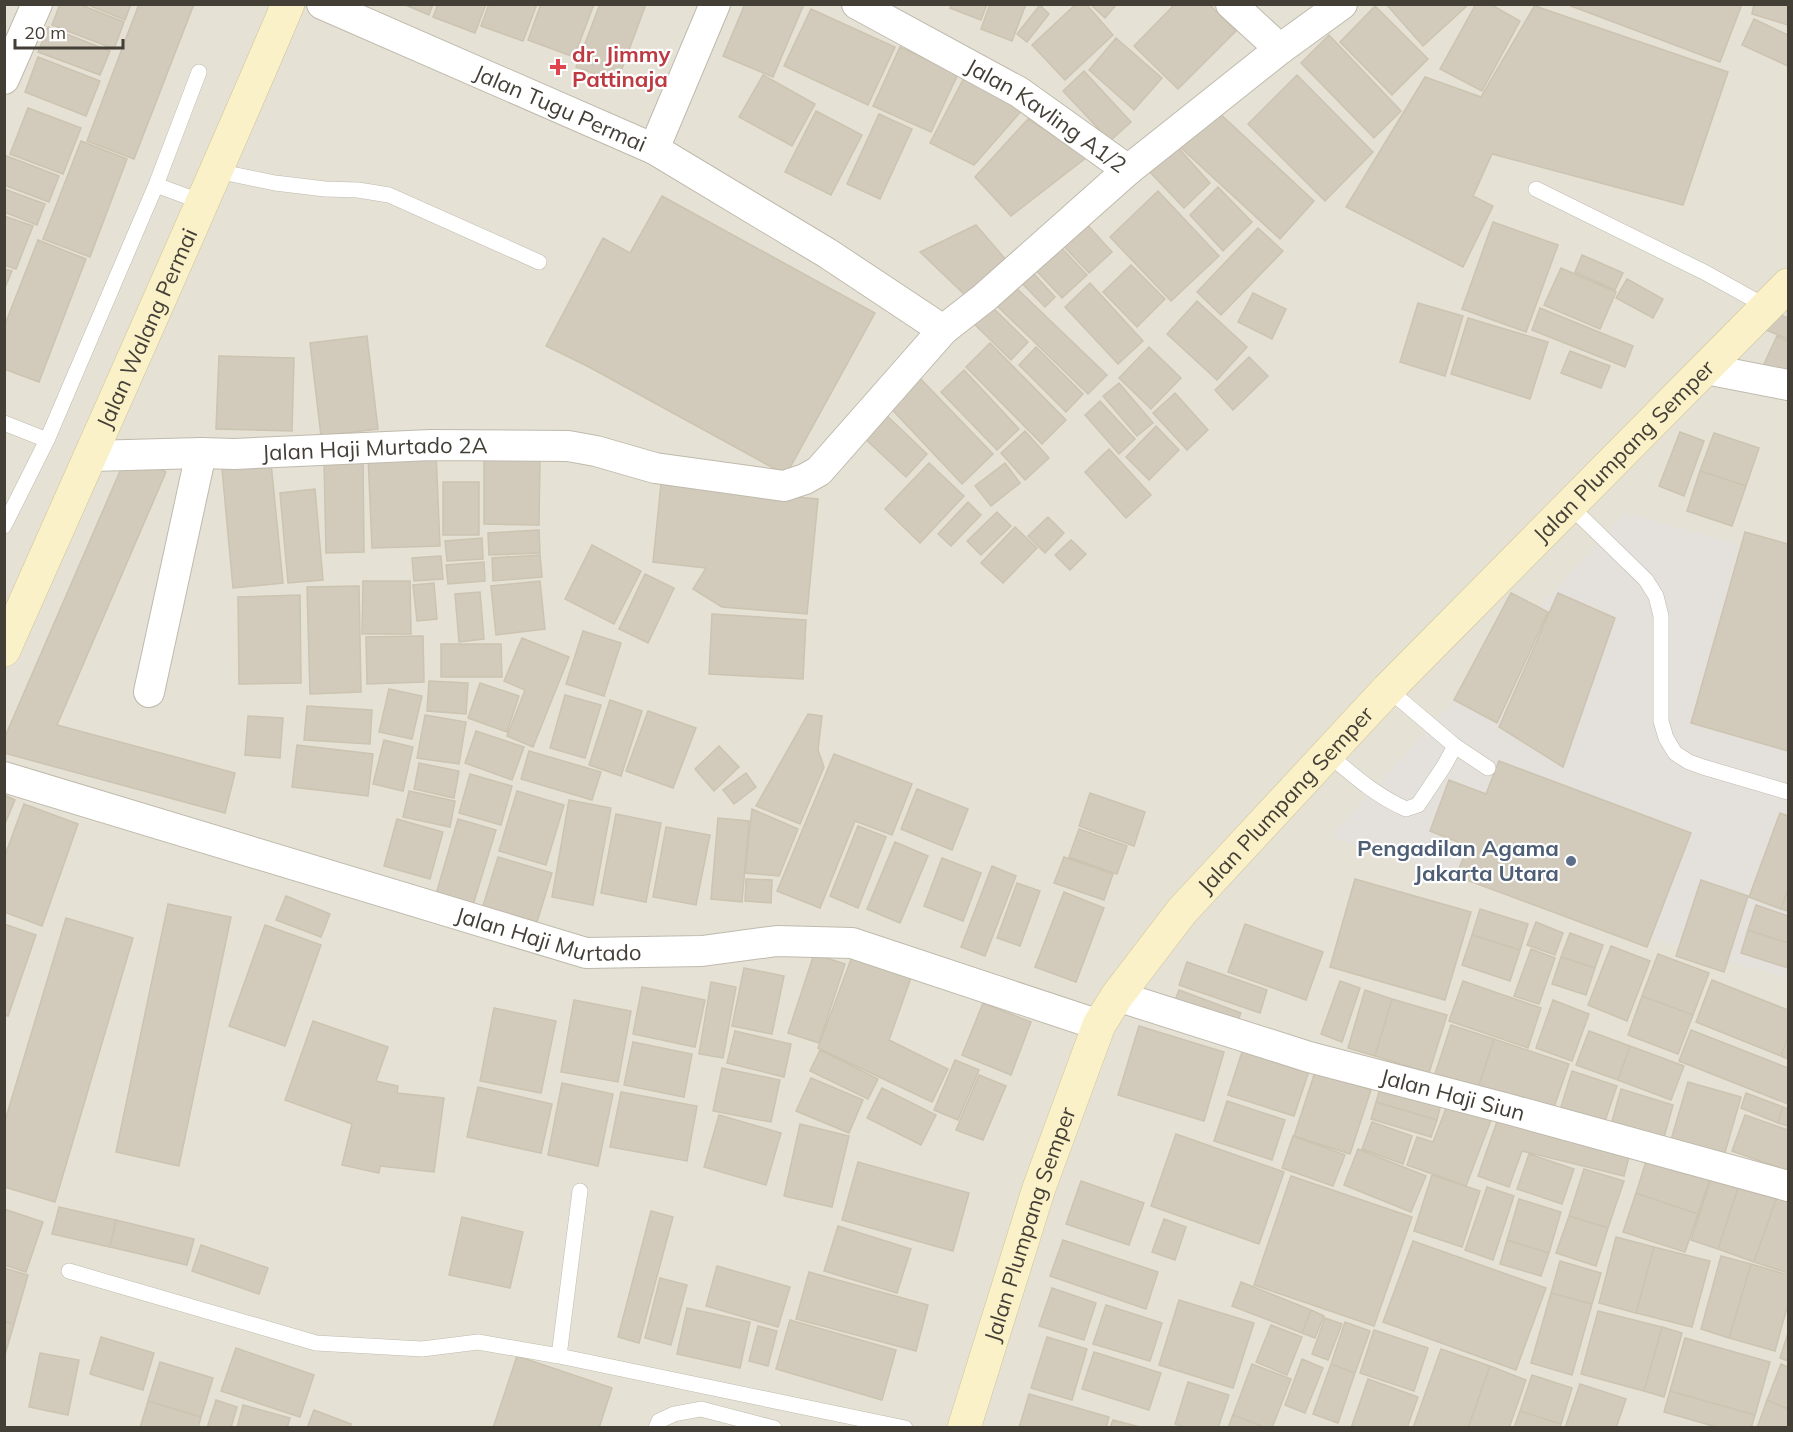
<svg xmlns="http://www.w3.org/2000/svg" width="1793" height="1432" font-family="Mulish,sans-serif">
<rect width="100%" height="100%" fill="#f1efe6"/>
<path fill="#e5e1d5" d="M5,5H1788V1427H5Z"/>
<path fill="#e4e0db" d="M1625,513L1788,558V977L1729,962L1330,837Z"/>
<path fill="#d2cbbc" stroke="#ccc3b0" stroke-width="1.5" d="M60,4H79L124,22L114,49L52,25Z
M86,4H131L125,20Z
M139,4H194L134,159L87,141Z
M403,4H433L429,15Z
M438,4H486L475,33L433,17Z
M489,4H537L523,41L481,26Z
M541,4H594L574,57L528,40Z
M600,4H646L617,82L576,67Z
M745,4H804L773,77L723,56Z
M952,4H987L981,20L950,8Z
M990,4H1026L1012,41L981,29Z
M1076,4H1086L1113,35L1065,80L1032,45Z
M1090,4H1117L1105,18Z
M1175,4H1209L1236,31L1178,89L1134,46Z
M1386,4H1467L1468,5L1423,46Z
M1476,4H1490L1520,21L1482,91L1440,69Z
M1572,4H1742L1720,62L1571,6Z
M1754,4H1788V25L1752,14Z
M1040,5L1049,14L1027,42L1017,34Z
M1535,5L1538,7L1728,72L1683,205L1492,154L1473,196L1493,206L1463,267L1346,207L1425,77L1481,97Z
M1375,6L1428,59L1392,95L1340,42Z
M811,9L895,47L868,105L784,66Z
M1754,19L1788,35V66L1742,45Z
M48,27L110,51L100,75L38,52Z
M1329,35L1401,111L1374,138L1301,63Z
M1116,38L1162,78L1134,110L1089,70Z
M900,47L958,74L931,132L873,106Z
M38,57L100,81L86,116L25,92Z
M1084,71L1131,122L1110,141L1063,91Z
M763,75L815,104L792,146L739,117Z
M1297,75L1373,152L1325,201L1248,124Z
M965,76L1024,108L974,165L930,143Z
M28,108L81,128L63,174L10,154Z
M1215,109L1314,201L1280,239L1180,147Z
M816,111L862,135L831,195L785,172Z
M879,114L912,129L880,199L847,184Z
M1028,119L1087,157L1011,216L975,177Z
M81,141L127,159L90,257L43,239Z
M1173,142L1210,183L1184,208L1146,168Z
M4,155L59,176L49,202L4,185Z
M1218,187L1252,222L1223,251L1190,215Z
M4,189L45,204L37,225L4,212Z
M1158,191L1219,256L1171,301L1110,237Z
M662,196L875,313L786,475L589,367L546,346L603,238L630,253Z
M4,216L33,226L16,269L4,265Z
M1081,218L1112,252L1089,273L1058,240Z
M1493,222L1558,245L1526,332L1462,309Z
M976,225L1007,261L966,296L920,252Z
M1258,228L1283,251L1221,315L1197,292Z
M38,240L86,259L39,382L4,369V327Z
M1054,240L1087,275L1062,298L1030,264Z
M1582,255L1623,273L1615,290L1575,272Z
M1024,263L1055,297L1045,307L1013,274Z
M1131,265L1165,299L1137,327L1103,292Z
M1561,268L1616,292L1600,329L1544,305Z
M4,269L12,271L4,290Z
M1627,279L1663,299L1653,318L1616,298Z
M1090,283L1143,341L1118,364L1065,307Z
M1012,284L1107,375L1088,394L994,303Z
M1253,293L1286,309L1272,339L1238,322Z
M985,300L1028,342L1011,360L968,318Z
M1197,301L1247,347L1217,380L1167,334Z
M1418,303L1463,316L1445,376L1400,362Z
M1540,308L1633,346L1625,367L1532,330Z
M1774,312L1788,318V339L1766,330Z
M1468,318L1548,342L1530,399L1451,374Z
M367,336L378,429L321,436L310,343Z
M1777,336L1788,341V377L1763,366Z
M990,343L1066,420L1042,444L966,367Z
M1036,347L1083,394L1066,412L1019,365Z
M1149,347L1181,378L1151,409L1119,378Z
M1570,351L1610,366L1601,388L1561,373Z
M219,356L294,358L292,431L216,429Z
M1249,357L1268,376L1233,410L1215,390Z
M964,370L1019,429L997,450L941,392Z
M914,372L993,454L962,484L884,401Z
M1119,383L1153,423L1137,436L1103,396Z
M1175,393L1208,430L1187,450L1153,413Z
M1100,401L1135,439L1119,454L1085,415Z
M882,411L927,454L906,477L860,434Z
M1156,426L1179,450L1149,480L1126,457Z
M1025,431L1049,458L1025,480L1001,453Z
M1680,432L1704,441L1684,496L1659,486Z
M1714,433L1759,448L1746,486L1700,471Z
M1109,449L1151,495L1126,518L1085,472Z
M436,452L440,546L372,548L368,455Z
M270,453L283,583L233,588L221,458Z
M127,455L166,472L57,725L235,773L225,813L4,753V739Z
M484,456H540L539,525L484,524Z
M363,459L364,552L326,553L324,460Z
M929,463L964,496L920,543L885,509Z
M1005,463L1020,483L991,506L975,486Z
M1700,471L1746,486L1732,526L1687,511Z
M443,482H479V535H443Z
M661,484L818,499L807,614L722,607L693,589L706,568L653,562Z
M315,489L323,580L288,583L280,493Z
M968,502L981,515L951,546L938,534Z
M997,512L1011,526L981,555L967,541Z
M1048,517L1064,533L1045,553L1028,536Z
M1015,527L1037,548L1003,583L981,563Z
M539,530L540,553L489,555L488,533Z
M1745,532L1788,544V751L1691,723Z
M482,538L483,559L447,561L445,541Z
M1071,540L1086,554L1070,570L1055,555Z
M592,545L641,571L614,624L565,599Z
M540,555L542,577L493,581L492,558Z
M441,556L443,579L414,581L412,558Z
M484,562L485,581L448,584L446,565Z
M645,574L674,588L648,643L619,629Z
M363,581H410L411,634H362Z
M540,581L545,629L496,635L491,586Z
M434,583L437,619L417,621L413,585Z
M359,586L361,692L310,694L307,587Z
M480,592L484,639L459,642L455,594Z
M1511,593L1548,612L1497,723L1454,700Z
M1558,593L1615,618L1563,767L1499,727Z
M300,595L301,683L239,684L238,597Z
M712,614L806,620L803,679L709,674Z
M583,631L621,643L604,696L566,684Z
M423,636L424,682L367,684L366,637Z
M522,638L569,657L533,747L507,736L525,690L504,681Z
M441,644H501L502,677H441Z
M429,681L468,683L466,714L427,711Z
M480,683L519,696L507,732L468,718Z
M389,689L422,696L412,739L379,732Z
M565,695L601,705L585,758L550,748Z
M610,700L642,711L621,776L589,765Z
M307,706L372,710L370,744L304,740Z
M648,711L696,728L673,788L626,771Z
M808,714L822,716L818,750L824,767L800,824L756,806Z
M425,715L466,722L459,764L417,758Z
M248,716L283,718L280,758L245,755Z
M476,731L524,747L512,780L465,763Z
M384,740L413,747L403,791L373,784Z
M297,745L373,754L368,796L292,787Z
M719,746L739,767L714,791L695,769Z
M529,751L601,772L592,800L521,779Z
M834,754L912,784L892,835L855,821L820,908L777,891Z
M1499,761L1691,833L1647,947L1456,876L1468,846L1430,831L1449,780L1486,794Z
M419,763L459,771L454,798L414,789Z
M746,773L756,787L734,804L723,790Z
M470,774L512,786L501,825L459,813Z
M917,789L968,809L952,850L901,829Z
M409,791L455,801L450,827L403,817Z
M517,791L564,805L546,865L499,851Z
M1090,793L1145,812L1134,846L1079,826Z
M4,795L15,800L4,826Z
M569,800L611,808L593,905L552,897Z
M24,804L78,824L42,926L4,912V858Z
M752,809L798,829L779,876L745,873Z
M1780,813L1788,816V889L1781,909L1749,897Z
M616,814L661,823L646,902L601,893Z
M718,818L749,821L742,902L711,899Z
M397,819L443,832L430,879L384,866Z
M458,819L496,830L473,905L436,894Z
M858,826L886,837L858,908L830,896Z
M666,827L710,835L696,905L653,897Z
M1079,829L1127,846L1117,874L1069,857Z
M895,842L928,856L900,923L867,909Z
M498,857L552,873L537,922L483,906Z
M1064,857L1113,874L1104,900L1054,883Z
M942,858L981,873L963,921L924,906Z
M992,866L1016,876L985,956L961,947Z
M746,879L772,880L771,903L745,901Z
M1355,879L1471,912L1445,1000L1330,967Z
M1701,880L1748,896L1724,972L1676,956Z
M1017,883L1040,891L1020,946L997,938Z
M1788,889V911L1781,909Z
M1064,892L1104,908L1076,982L1035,967Z
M286,896L330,914L321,937L276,920Z
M168,904L231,917L179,1166L116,1152Z
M1756,905L1788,916V943L1748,930Z
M1480,909L1528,924L1520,950L1472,935Z
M66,918L133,938L55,1202L4,1187V1124Z
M1536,922L1563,933L1555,955L1527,945Z
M4,924L36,935L8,1016L4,1015Z
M1245,924L1323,952L1306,1000L1228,972Z
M265,925L321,945L285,1046L229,1026Z
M1748,930L1788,943V968L1741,953Z
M1570,933L1603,945L1595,968L1561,957Z
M1472,935L1520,950L1510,981L1462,965Z
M1611,946L1650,961L1627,1021L1588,1005Z
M1531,949L1555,958L1539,1004L1514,996Z
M814,954L845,964L819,1043L788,1033Z
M853,954L912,975L889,1040L948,1069L932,1102L818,1048Z
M1658,954L1709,973L1693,1015L1642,996Z
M1561,957L1595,968L1586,995L1552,984Z
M1187,962L1267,990L1260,1013L1179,985Z
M744,968L784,976L772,1034L732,1026Z
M1712,980L1788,1010V1036L1781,1056L1696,1022Z
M1340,981L1360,988L1342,1042L1321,1034Z
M1463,981L1541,1008L1528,1048L1449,1021Z
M711,982L736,987L723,1058L699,1054Z
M642,987L705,1000L695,1047L633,1034Z
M1179,990L1241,1013L1236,1026L1174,1003Z
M1365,990L1392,999L1375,1056L1348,1048Z
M1642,996L1693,1015L1678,1054L1628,1035Z
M1392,999L1447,1015L1429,1073L1375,1056Z
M574,1000L631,1011L618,1082L561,1072Z
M1553,1000L1589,1014L1572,1061L1536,1048Z
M983,1003L1031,1022L1011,1075L962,1055Z
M494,1008L556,1021L541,1093L480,1081Z
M313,1021L388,1047L376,1081L398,1086L397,1093L444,1098L434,1172L380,1166L379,1173L342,1165L352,1124L285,1100Z
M1451,1025L1494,1039L1478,1088L1435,1074Z
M1139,1026L1224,1052L1204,1121L1118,1095Z
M1691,1030L1788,1068V1104L1679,1061Z
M735,1031L791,1044L784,1077L727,1063Z
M1589,1031L1630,1046L1618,1080L1576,1065Z
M1788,1036V1059L1781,1056Z
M1494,1039L1569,1064L1552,1113L1478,1088Z
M633,1042L692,1054L684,1097L624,1085Z
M1630,1046L1684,1066L1671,1100L1618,1080Z
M1243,1049L1309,1071L1294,1116L1228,1095Z
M820,1050L878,1079L868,1099L810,1071Z
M955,1060L979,1070L958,1120L934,1110Z
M722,1068L780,1080L771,1122L713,1111Z
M1572,1071L1617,1086L1605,1121L1561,1107Z
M1315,1072L1371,1090L1350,1154L1294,1136Z
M979,1075L1006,1086L983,1140L956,1130Z
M811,1078L863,1100L849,1133L796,1111Z
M1383,1079L1443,1096L1437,1120L1376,1102Z
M1688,1082L1741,1097L1724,1156L1671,1140Z
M562,1083L613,1094L598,1166L548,1155Z
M478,1087L552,1104L541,1153L467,1137Z
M882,1088L936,1115L921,1145L867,1118Z
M1621,1089L1673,1105L1663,1141L1611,1125Z
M621,1092L697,1106L687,1161L610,1147Z
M1746,1093L1783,1107L1778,1123L1741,1108Z
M1450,1098L1493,1115L1466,1186L1407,1165L1417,1137L1433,1142Z
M1227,1101L1285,1120L1272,1160L1214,1141Z
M1376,1102L1437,1120L1431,1137L1371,1119Z
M1783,1107L1788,1109V1126L1778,1123Z
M1500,1113L1631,1149L1624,1176L1522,1151L1509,1187L1478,1176Z
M719,1115L781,1133L766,1185L704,1167Z
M1745,1115L1788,1130V1171L1732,1151Z
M1372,1122L1412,1136L1403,1164L1362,1149Z
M800,1124L849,1136L832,1207L784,1196Z
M1176,1134L1284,1172L1259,1244L1151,1206Z
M1293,1136L1345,1155L1333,1186L1282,1168Z
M1358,1149L1426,1176L1411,1212L1344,1185Z
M1649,1152L1712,1173L1698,1214L1636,1193Z
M1529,1154L1574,1169L1562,1204L1517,1189Z
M858,1162L969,1193L953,1251L842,1220Z
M1584,1169L1624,1181L1608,1228L1569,1216Z
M1714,1170L1741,1179L1718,1249L1691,1240Z
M1432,1175L1480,1191L1462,1247L1414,1231Z
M1291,1176L1412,1217L1374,1326L1254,1285Z
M1741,1179L1779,1191L1754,1262L1718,1249Z
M1081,1181L1144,1203L1129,1245L1066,1224Z
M1487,1187L1514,1196L1493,1260L1465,1250Z
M1779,1191L1788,1195V1273L1754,1262Z
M1636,1193L1698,1214L1685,1252L1623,1232Z
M1519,1199L1561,1212L1549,1253L1507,1240Z
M59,1207L116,1220L110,1247L52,1234Z
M4,1209L43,1222L26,1272L4,1265Z
M651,1211L673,1217L639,1343L618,1337Z
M1569,1216L1608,1228L1596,1266L1556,1253Z
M462,1217L523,1232L510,1288L449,1275Z
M1164,1219L1186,1227L1175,1260L1152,1252Z
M116,1220L194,1239L187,1265L110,1247Z
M838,1226L911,1249L897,1293L824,1271Z
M1616,1237L1654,1247L1636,1313L1599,1303Z
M1063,1240L1158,1272L1146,1309L1050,1276Z
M1507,1240L1549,1253L1541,1276L1500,1264Z
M1413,1241L1546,1288L1516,1370L1383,1322Z
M201,1245L268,1268L259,1294L192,1271Z
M1654,1247L1710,1261L1692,1327L1636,1313Z
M1721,1256L1751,1264L1729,1338L1701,1329Z
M1560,1261L1601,1273L1592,1304L1551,1293Z
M1751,1264L1788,1275V1304L1775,1351L1729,1338Z
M717,1266L790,1287L778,1327L706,1306Z
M4,1268L28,1275L14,1324L4,1321Z
M809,1272L928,1305L916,1351L796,1319Z
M660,1278L687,1285L671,1345L645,1338Z
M1241,1282L1311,1310L1302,1333L1232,1306Z
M1052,1288L1096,1303L1084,1340L1039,1326Z
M1551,1293L1592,1304L1572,1375L1531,1363Z
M1179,1300L1254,1323L1233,1388L1159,1365Z
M1106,1305L1162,1323L1150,1361L1093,1344Z
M687,1308L750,1322L740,1368L677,1354Z
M1311,1310L1324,1316L1315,1338L1302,1333Z
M1598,1311L1662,1327L1644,1391L1581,1374Z
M1325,1318L1342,1324L1328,1360L1312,1354Z
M790,1320L896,1350L882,1400L776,1369Z
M4,1321L14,1324L4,1358Z
M1345,1322L1370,1331L1355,1373L1331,1364Z
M1271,1325L1302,1337L1287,1375L1256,1362Z
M758,1326L777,1331L768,1366L749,1361Z
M1662,1327L1682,1333L1664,1397L1644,1391Z
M1374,1330L1428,1348L1414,1391L1360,1373Z
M1788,1333V1361L1780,1358Z
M101,1337L154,1353L143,1390L90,1374Z
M1047,1337L1087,1349L1072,1400L1031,1388Z
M1685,1338L1770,1362L1755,1415L1670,1391Z
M236,1348L314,1375L300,1417L221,1391Z
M1441,1349L1490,1366L1468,1428H1413Z
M1094,1352L1161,1373L1149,1410L1082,1389Z
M40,1353L79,1360L68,1415L29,1407Z
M517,1356L612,1388L599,1428H493Z
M1302,1359L1323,1368L1305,1413L1285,1405Z
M160,1362L213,1378L201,1417L148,1401Z
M1252,1364L1291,1379L1272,1428H1267L1233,1415Z
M1331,1364L1355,1373L1338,1423L1313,1414Z
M1781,1364L1788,1367V1409L1767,1400Z
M1490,1366L1526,1380L1509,1428H1468Z
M1532,1375L1572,1388L1561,1424L1520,1411Z
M1368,1379L1418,1397L1407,1428H1351Z
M1188,1382L1229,1395L1218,1428H1187L1175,1424Z
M1580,1384L1626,1399L1616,1428H1565Z
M1670,1391L1755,1415L1751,1428H1720L1664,1412Z
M1029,1394L1109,1417L1106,1428H1019Z
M216,1400L237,1407L231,1428H207Z
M1767,1400L1788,1409V1428H1757Z
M148,1401L201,1417L198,1428H140Z
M243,1405L290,1418L287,1428H237Z
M314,1410L351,1424L350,1428H307Z
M1520,1411L1561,1424L1559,1428H1514Z
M1233,1415L1267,1428H1228Z
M1113,1420L1140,1427L1110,1428Z"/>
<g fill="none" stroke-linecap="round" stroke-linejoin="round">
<defs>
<path id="lane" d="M217,171L275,183L325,189L358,190L389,195L539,262
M156,185L199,72
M1536,189L1706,273L1767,307
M4,423L47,440
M1570,506L1646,580L1656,596L1661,616V721L1666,738L1675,753L1689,762L1703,767L1788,792
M4,526L47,440L156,185L202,202
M1455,746L1488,768
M1328,754C1354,776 1375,795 1406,809L1418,805L1444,766L1455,746L1388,689
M69,1271L316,1343L422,1349L478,1342L559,1356L905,1428
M559,1356L580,1191
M656,1428L659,1421L674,1414L701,1409L774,1428"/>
<g id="street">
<path id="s1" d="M322,4L654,149L827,253L943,330"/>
<path id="s2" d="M857,4L1019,92L1128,170L1280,49L1342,4"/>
<path d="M1231,4L1280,49"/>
<path d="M4,79L37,4"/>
<path d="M654,149L715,4"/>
<path d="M1706,369L1788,385"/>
<path id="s3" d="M91,456L201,453L234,454L431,445L568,446L596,451L655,468L784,486L805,479L819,471L943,330L984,298L1128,170"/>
<path d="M149,692L201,453"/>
<path id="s4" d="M4,777L586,953L702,951L777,941L852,943L1099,1025"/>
<path id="s5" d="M1117,996L1309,1057L1508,1109L1788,1186"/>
</g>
<g id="secondary">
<path id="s6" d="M4,650C99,435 196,221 288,4"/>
<path id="s7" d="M964,1428L1039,1188L1099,1025L1117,996L1182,911L1388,689L1788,285"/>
</g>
</defs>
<use href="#lane" stroke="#bfbaac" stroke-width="16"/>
<use href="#street" stroke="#bfbaac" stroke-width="32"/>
<use href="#secondary" stroke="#cec399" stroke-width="34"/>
<use href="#lane" stroke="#fff" stroke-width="15"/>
<use href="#street" stroke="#fff" stroke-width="30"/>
<use href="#secondary" stroke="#faf1c8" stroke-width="33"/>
</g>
<path fill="#e0444e" stroke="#fff" stroke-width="2" d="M555 58h6v6h6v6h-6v6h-6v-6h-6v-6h6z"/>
<circle fill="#5c6f8a" stroke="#fff" stroke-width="2" cx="1571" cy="861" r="6"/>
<g text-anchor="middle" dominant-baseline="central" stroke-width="4.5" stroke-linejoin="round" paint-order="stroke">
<g font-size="22" font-weight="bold" fill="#be3a42" stroke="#fff" text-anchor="start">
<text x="572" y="54">dr. Jimmy<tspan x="572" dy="25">Pattinaja</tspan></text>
</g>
<g font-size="22" fill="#443f36" stroke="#fff">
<text stroke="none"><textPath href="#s1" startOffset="260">Jalan Tugu Permai</textPath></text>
<text stroke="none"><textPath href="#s2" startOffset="220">Jalan Kavling A1/2</textPath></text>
<text stroke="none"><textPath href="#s6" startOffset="352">Jalan Walang Permai</textPath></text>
<text stroke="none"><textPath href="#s3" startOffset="284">Jalan Haji Murtado 2A</textPath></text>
<text stroke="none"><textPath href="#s7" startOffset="1204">Jalan Plumpang Semper</textPath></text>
<text stroke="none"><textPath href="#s7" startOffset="718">Jalan Plumpang Semper</textPath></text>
<text stroke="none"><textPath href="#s4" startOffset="568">Jalan Haji Murtado</textPath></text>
<text stroke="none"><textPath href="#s5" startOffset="350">Jalan Haji Siun</textPath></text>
<text stroke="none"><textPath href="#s7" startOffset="214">Jalan Plumpang Semper</textPath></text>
</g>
<g font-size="22" font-weight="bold" fill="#4e5e75" stroke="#fff" text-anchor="end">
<text x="1559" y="848">Pengadilan Agama<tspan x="1559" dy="25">Jakarta Utara</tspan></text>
</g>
</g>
<rect width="1793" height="1432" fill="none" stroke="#443f36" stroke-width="12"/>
<path d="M15 39v9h108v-9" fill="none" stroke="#443f36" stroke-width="3"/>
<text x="24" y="39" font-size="18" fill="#443f36" stroke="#ffffff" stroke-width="4.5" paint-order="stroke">20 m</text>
</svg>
